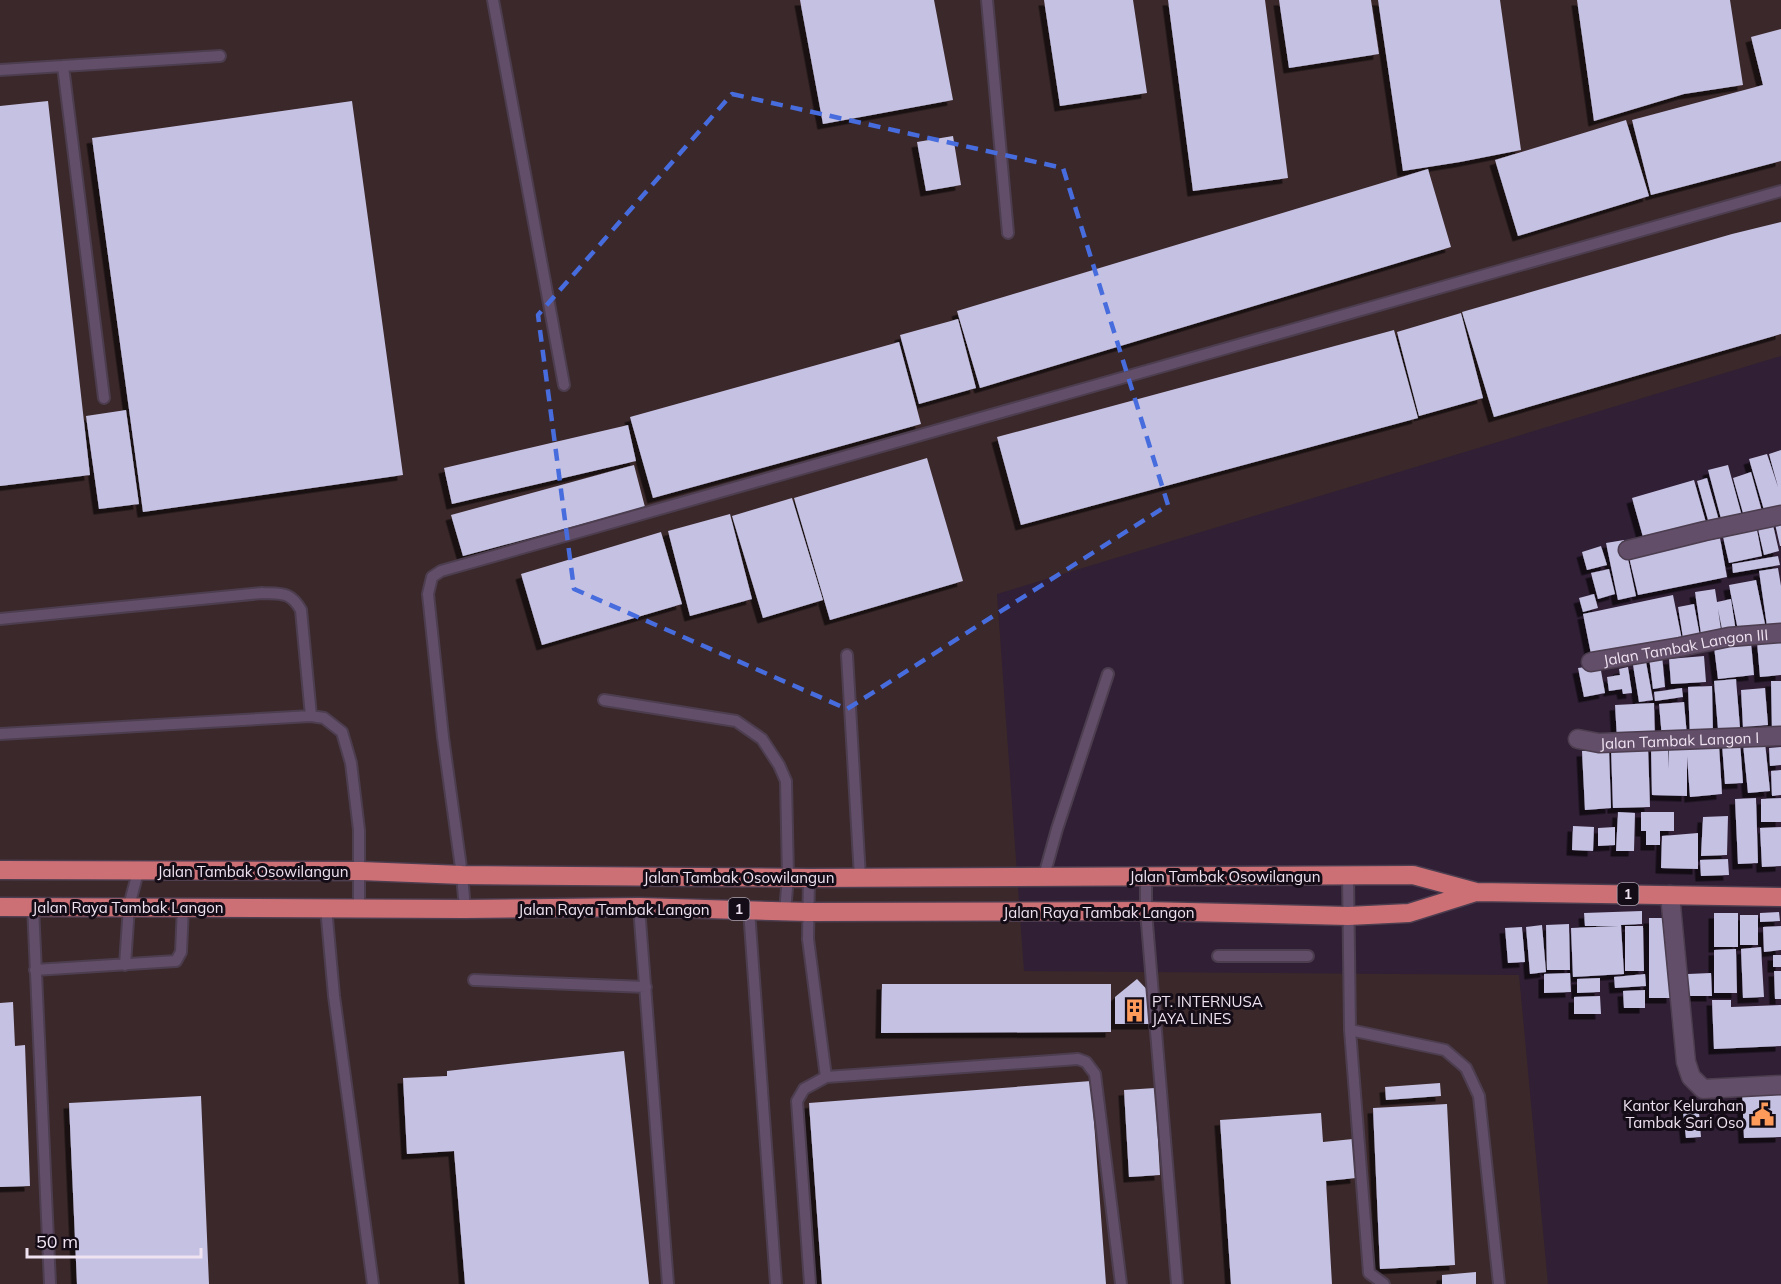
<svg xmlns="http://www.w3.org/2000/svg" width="1781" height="1284" font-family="Mulish,sans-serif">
<defs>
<filter id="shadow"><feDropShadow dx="-5.5" dy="5.5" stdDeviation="0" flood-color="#0009"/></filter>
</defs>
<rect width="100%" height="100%" fill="#301f35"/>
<path fill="#3b282a" d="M0,0H1781V356L997,594L1024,971L1519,975L1548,1284H0Z"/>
<path fill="#c5c1e3" filter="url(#shadow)" d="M800,0H934L953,100L823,124Z
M1044,0H1133L1147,93L1060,106Z
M1168,0H1265L1288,178L1193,191Z
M1279,0H1371L1379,54L1289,68Z
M1378,0H1500L1521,150L1460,162L1403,171Z
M1577,0H1730L1743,85L1684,94L1594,121Z
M1781,29V161L1651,195L1632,120L1763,85L1751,37Z
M48,101L90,475L0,486V106Z
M352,101L403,475L143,512L92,138Z
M1626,120L1649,196L1518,236L1495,160Z
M953,136L961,185L926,191L917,142Z
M1428,169L1451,247L980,388L957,311Z
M1781,222V334L1494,417L1462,312L1732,234Z
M1461,313L1483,398L1419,416L1397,332Z
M958,319L976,388L919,404L900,335Z
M1394,330L1418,418L1021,525L997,437Z
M899,342L921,424L653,498L630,417Z
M126,410L139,504L99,509L86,416Z
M628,425L636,461L452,504L444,468Z
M1781,450V505L1764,510L1749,459L1767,454L1778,487L1769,454Z
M927,458L963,581L830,620L794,498Z
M634,465L645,507L463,556L451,515Z
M1728,465L1743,520L1723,526L1708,470Z
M1751,472L1763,515L1745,520L1733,478Z
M1707,478L1720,524L1710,527L1697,481Z
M1694,480L1707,526L1645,544L1632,498Z
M792,498L823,600L763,618L732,516Z
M730,514L752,599L690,616L668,531Z
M1781,523V546H1780L1775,524Z
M1773,525L1779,551L1764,555L1758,529Z
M1757,530L1762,556L1729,563L1723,537Z
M661,532L682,604L542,645L521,574Z
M1720,538L1727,577L1638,595L1629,557Z
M1624,540L1636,596L1618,600L1606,543Z
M1601,546L1607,565L1587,570L1582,552Z
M1778,556L1780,565L1733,573L1732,564Z
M1778,568L1781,586V630L1768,633L1759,571Z
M1609,569L1615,594L1598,599L1591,573Z
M1756,580L1766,629L1739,635L1729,585Z
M1715,589L1717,602L1731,599L1736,632L1723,634L1718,609L1722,638L1702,641L1695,592Z
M1594,594L1598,608L1583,612L1579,598Z
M1673,595L1682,640L1592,659L1583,614Z
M1694,604L1701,642L1684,644L1678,607Z
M1781,640V675L1760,677L1757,642Z
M1751,642L1754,675L1718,679L1714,647Z
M1662,655L1665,687L1653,689L1649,657Z
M1704,656L1706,682L1671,684L1669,659Z
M1646,662L1653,700L1639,702L1633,665Z
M1600,665L1605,693L1584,697L1578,668Z
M1628,667L1632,693L1623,694L1622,689L1609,691L1607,677L1620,675L1619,669Z
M1736,679L1740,728L1718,729L1714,681Z
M1771,681H1781V731H1772Z
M1712,686L1713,735L1690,736L1688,687Z
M1682,688L1683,697L1655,701L1654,692Z
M1765,688L1768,725L1743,727L1741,690Z
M1684,702L1687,736L1662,738L1659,704Z
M1654,703L1655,737L1617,738L1615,705Z
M1740,742L1743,783L1725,784L1722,744Z
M1765,742L1770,791L1748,793L1743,744Z
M1669,745H1719L1722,794L1690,797L1687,756V796L1652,795L1651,747H1668L1669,769Z
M1648,746L1650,807L1613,808L1611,747Z
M1781,747V765L1770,766L1769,748Z
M1609,750L1611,808L1585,810L1582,751Z
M1781,770V795L1772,796L1771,771Z
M1756,798L1758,863L1738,864L1735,799Z
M1781,798V822H1761V799Z
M1618,812L1635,813L1634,851H1616Z
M1641,812H1674V831H1660V845H1646V831H1641Z
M1728,816L1727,855L1701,856L1703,817Z
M1573,826L1594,827L1593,851L1572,850Z
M1615,827V845L1598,846V828Z
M1781,827V866L1762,867L1760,828Z
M1698,833V869L1661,868L1662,836Z
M1728,859L1729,875L1701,876L1700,860Z
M1642,911V924L1621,925L1624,974L1573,977L1571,928L1619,926H1585L1584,913Z
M1779,912L1780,921L1760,922V913Z
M1714,913H1738V947H1714Z
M1740,915H1758V945H1740Z
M1649,918H1671L1672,998H1649Z
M1569,924L1570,970H1547L1546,925Z
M1542,925L1546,972L1530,974L1526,927Z
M1625,926H1643L1644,971H1625Z
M1781,926V950L1764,952L1763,927Z
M1522,927L1525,962L1508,963L1505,928Z
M1761,947L1764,997L1743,998L1741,949Z
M1736,949L1737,993H1714V950Z
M1773,955H1781V967H1773Z
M1774,971H1781V999H1775Z
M1570,973L1571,992L1544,993V974Z
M1711,973L1712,996H1688V974Z
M1645,974L1646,986L1615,988L1614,977Z
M1600,978V992L1577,993V979Z
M1137,979L1154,997V1024H1115V997Z
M882,984H1111V1032L881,1033Z
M1645,990V1008H1624L1623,991Z
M1600,996L1601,1014H1574V997Z
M1712,1000H1731V1007L1781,1005V1046L1714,1049Z
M13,1002L15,1046L25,1045L30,1186L0,1187V1003Z
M624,1051L649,1284H465L454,1151L407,1154L403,1078L447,1076V1071Z
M1091,1081L1106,1284H822L809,1103Z
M1440,1083L1441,1096L1386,1100L1385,1087Z
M1155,1088L1160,1175L1129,1177L1124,1090Z
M1781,1089V1137L1744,1138L1742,1090Z
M201,1096L209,1284H77L69,1103Z
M1698,1101L1701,1137L1686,1138L1682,1103Z
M1447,1104L1455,1265L1380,1269L1373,1108Z
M1321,1113L1323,1142L1353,1139L1356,1178L1326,1181L1332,1284H1231L1220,1120Z
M1476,1272V1284H1442V1275Z"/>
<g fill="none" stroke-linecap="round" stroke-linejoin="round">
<defs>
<path id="service" d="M493,0L564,385
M987,0L1008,233
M0,70L63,66
M104,398L63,66L220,56
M0,619L262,593C281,594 290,591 301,610L311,716
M847,655L860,877
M604,700L736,721L762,739L779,765L786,781L788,877L785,911
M0,734L311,716L324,718L342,732L351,763L359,830V907
M1044,876L1057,829L1108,674
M1146,876V911L1177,1284
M1348,876L1350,1030
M809,878L808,939L826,1077L804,1089L797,1101L810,1284
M33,906L50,1284
M326,907L334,996L373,1284
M639,907L668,1284
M465,909L462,875L443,737L428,594L432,577L441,571L1781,191
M749,910L776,1284
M1218,956H1308
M125,965L129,906L138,872
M35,970L176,961L181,952L183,907
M474,980L646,987
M826,1077L1078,1059L1086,1062L1095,1074L1121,1284
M1384,1284L1369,1273L1350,1030L1445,1050L1466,1068L1479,1096L1499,1284"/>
<g id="minor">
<path d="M1628,550L1705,531L1781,515"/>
<path id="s1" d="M1591,662L1680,647L1729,637L1781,633"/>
<path id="s2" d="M1578,739L1599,743L1781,736"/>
<path d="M1670,895L1686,1062L1691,1077L1703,1089L1781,1085"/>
</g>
<path id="trunk" d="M0,870L361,871L462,875L809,878L1413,875L1476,892L1781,897
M0,907L465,909L639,907L808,912L1146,911L1348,916L1409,913L1476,892"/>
</defs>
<use href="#service" stroke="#4c3d4f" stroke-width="14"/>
<use href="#minor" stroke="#4c3d4f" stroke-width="21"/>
<use href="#trunk" stroke="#4c3d4f" stroke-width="21"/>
<use href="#service" stroke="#624e68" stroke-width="10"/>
<use href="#minor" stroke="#624e68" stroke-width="18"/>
<use href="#trunk" stroke="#cd7076" stroke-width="18"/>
</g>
<path fill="none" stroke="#476cdd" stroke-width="4.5" stroke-dasharray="12 8" stroke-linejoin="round" d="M732,94L1063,168L1168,505L847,709L574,589L538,315Z"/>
<defs>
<symbol id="building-bare" viewBox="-9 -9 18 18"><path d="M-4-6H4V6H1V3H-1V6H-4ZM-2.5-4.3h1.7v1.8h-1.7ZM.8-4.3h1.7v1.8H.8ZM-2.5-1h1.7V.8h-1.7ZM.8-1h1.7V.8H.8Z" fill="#ff9b5a" stroke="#140c16" stroke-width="2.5" paint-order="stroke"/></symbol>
<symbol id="civic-bare" viewBox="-9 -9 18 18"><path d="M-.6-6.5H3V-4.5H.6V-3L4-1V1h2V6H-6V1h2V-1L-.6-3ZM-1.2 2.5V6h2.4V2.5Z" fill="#ff9b5a" stroke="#140c16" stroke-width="2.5" paint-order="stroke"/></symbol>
</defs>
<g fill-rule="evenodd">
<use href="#building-bare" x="1118" y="994" width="33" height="33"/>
<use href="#civic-bare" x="1746" y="1098" width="33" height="33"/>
</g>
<g text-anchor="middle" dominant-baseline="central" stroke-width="6" stroke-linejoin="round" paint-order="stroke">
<g fill="#140c16" stroke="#ada2b0" stroke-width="1.5">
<rect x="1617.5" y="883" width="21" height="22" rx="4.5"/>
<rect x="728.5" y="898" width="21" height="22" rx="4.5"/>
</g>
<g font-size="14" font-weight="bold" fill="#efe3f2">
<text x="1628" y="894">1</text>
<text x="739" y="909">1</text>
</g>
<g font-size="15" fill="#efe3f2" stroke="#140c16">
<text stroke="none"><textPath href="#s1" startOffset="96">Jalan Tambak Langon III</textPath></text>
<text stroke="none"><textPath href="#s2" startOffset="102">Jalan Tambak Langon I</textPath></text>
<text x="253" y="871">Jalan Tambak Osowilangun</text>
<text x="1225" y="876">Jalan Tambak Osowilangun</text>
<text x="739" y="877">Jalan Tambak Osowilangun</text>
<text x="128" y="907">Jalan Raya Tambak Langon</text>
<text x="614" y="909">Jalan Raya Tambak Langon</text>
<text x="1099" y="912">Jalan Raya Tambak Langon</text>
</g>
<g font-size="15" fill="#efe3f2" stroke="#140c16" text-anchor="start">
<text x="1152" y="1001">PT. INTERNUSA<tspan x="1152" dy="17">JAYA LINES</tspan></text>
<text x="1744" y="1105" text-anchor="end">Kantor Kelurahan<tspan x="1744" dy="17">Tambak Sari Oso</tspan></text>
</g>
</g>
<path d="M27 1248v9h174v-9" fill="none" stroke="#efe3f2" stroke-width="3"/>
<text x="36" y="1248" font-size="18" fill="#efe3f2" stroke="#140c16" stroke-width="4.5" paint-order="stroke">50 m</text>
</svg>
